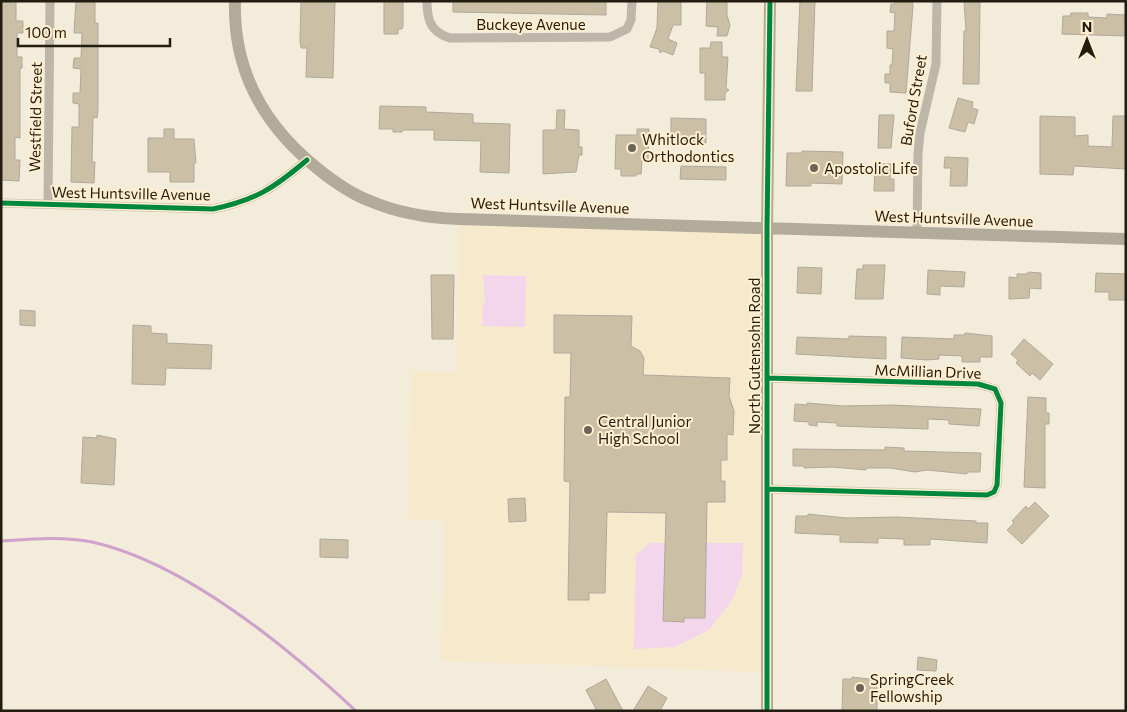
<svg xmlns="http://www.w3.org/2000/svg" width="1127" height="712" font-family="Commissioner,sans-serif">
<rect width="100%" height="100%" fill="#f4ecda"/>
<path fill="#f7e9cc" d="M459,219L767,229V672L441,661L445,521L408,518L411,371L456,372Z"/>
<path fill="#f3d5ec" d="M483,275L526,276L525,327L482,326L483,303H485Z
M650,543H743L742,574L732,600L709,630L675,647L634,649L636,555Z"/>
<g fill="none" stroke-linecap="round" stroke-linejoin="round">
<path stroke="#cea2cd" stroke-width="3" d="M1,541C31,539 63,536 92,542C186,563 287,647 356,711"/>
</g>
<path fill="#cbbfa6" stroke="#afa99c" d="M1,1H16V21H23V33H17V57H22V68H20V138L15,137V160H20L19,181L1,180Z
M76,1H95V23H98V109L97,118L93,117L92,162H95L94,183L71,182L72,127H79V104L73,103V93H80L81,69L73,68L74,58H81L82,33H74Z
M301,1H335L333,78L306,77L307,48H301L300,41Z
M384,1H403V26L402,29H398V34H384Z
M453,1H606V15L453,12Z
M658,1H681V25H673L668,39L677,43L673,55L663,51L660,53L659,49L650,47L657,28Z
M707,1H727V15L730,25L727,36H717L718,27L706,26Z
M800,1H815L812,91H796Z
M895,1H912L913,6L906,93L890,92V83H885V74H890V65H892L893,49L887,48V31H894L895,13L890,12L891,4H895Z
M964,1H980L979,84H963L964,31H966Z
M1071,13H1088V17L1107,18V14L1125,15L1126,36L1062,34L1063,16H1070Z
M711,42H722V57H728L726,88L729,90L725,93V100H705V73H700V48H710Z
M958,98L973,102L972,108L978,110L974,124L968,122L965,132L949,128Z
M380,106L426,107V112L473,114V123L510,124L509,173L480,172L481,141L434,140V130H403L402,132H393V129H379Z
M557,110H565L564,129L579,130V147H582V155H579L576,172L543,174V130H556Z
M879,115H894L891,148H878Z
M1040,116L1075,117V136L1088,135V146L1112,147L1113,116H1126V169L1074,166L1073,175L1040,174Z
M671,118L706,119V143L689,144V142H671Z
M164,129H174V139H194L196,163H194V182H170V172H148V138H164Z
M637,129H649L648,161H642L641,174H636V176H621V169H615L616,135H637Z
M802,151L843,152L842,184L811,183V186H786L787,153H802Z
M945,157L968,158L967,186H950L951,168H944Z
M875,164H891L890,179H894V191H874Z
M681,166L726,167V180L680,179Z
M863,265H885L883,299H855L857,269H863Z
M798,267L822,268L821,294L797,293Z
M928,270L965,272L964,287L940,286V295L927,294Z
M1028,272L1041,273V289L1030,288L1029,298L1009,299V277L1017,278V274H1028Z
M1096,273L1126,274V300H1109V292H1095Z
M431,275H454L453,339H432Z
M20,310L35,311V326L20,325Z
M554,315L632,316L631,346L640,351L644,358L643,375L730,378L729,396L734,411L733,435L727,434V460H721V481H725V502H707L705,618H684V622L663,621L666,513L607,512L605,593H589V600H568L570,482L564,481L565,397H570L571,353H554Z
M133,325L151,326V333L167,334V343L212,345L211,369L166,368L165,385L132,384Z
M965,333L992,336V357H980V362H962V356L939,355V359L927,360L901,358L902,337L954,339V335H965Z
M849,336L886,337V359L796,354L797,337L849,339Z
M1024,339L1053,364L1040,380L1032,373L1030,376L1016,363L1018,360L1011,354Z
M1028,397L1046,398V413H1049V424H1045V488L1024,487Z
M807,403L843,406L891,405L981,409L979,426L949,424V420L928,419V429L837,426V423L817,422V426L809,425V422L794,421L795,404L807,405Z
M97,435L116,439L114,485L81,483L83,437L97,438Z
M885,447L904,448V451L981,453L980,472H967V474L927,470L915,472L890,468H866V470L832,467L804,468V466H793V449L885,450Z
M525,498L526,521L509,522L508,499Z
M1035,502L1049,516L1022,544L1007,530L1014,523L1012,521L1026,506L1028,509Z
M808,514L846,518L897,517L976,521V523H988L987,543L930,539V545H904V539L878,538V543L840,542V535L795,533L796,516H808Z
M320,539L348,540V558L320,557Z
M918,657L937,660L936,671L917,670Z
M852,677L877,680V711H842L843,679H852Z
M606,679L623,711H597L586,690Z
M648,686L667,698L660,711H633Z"/>
<g fill="none" stroke-linecap="round" stroke-linejoin="round">
<path stroke="#bdb6a9" stroke-width="9" d="M427,1C427,21 431,32 450,38L610,37L627,29L631,20L632,1
M1,203L213,209C256,200 274,188 307,160
M48,204L50,1
M917,233L918,154L920,133L936,64L937,1
M767,378L978,384L995,389L1001,403L997,485L994,492L987,495L767,489"/>
<path stroke="#b3ab9a" stroke-width="12" d="M235,1C233,71 264,126 318,169C333,181 351,194 370,201C398,213 429,218 459,219L1126,239
M767,711V229L770,1"/>
<defs>
<path id="cycleway" d="M1,203L213,209C256,200 274,188 307,160
M767,378L978,384L995,389L1001,403L997,485L994,492L987,495L767,489
M767,711V229L770,1"/>
</defs>
<use href="#cycleway" stroke="#ffefd0" stroke-width="8"/>
<use href="#cycleway" stroke="#00873e" stroke-width="5"/>
</g>
<g fill="#6c6557" stroke="#ffefd0" stroke-width="2">
<circle cx="632" cy="148" r="5"/>
<circle cx="814" cy="168" r="5"/>
<circle cx="588" cy="430" r="5"/>
<circle cx="860" cy="688" r="5"/>
</g>
<g text-anchor="middle" dominant-baseline="central" stroke-width="4" stroke-linejoin="round" paint-order="stroke">
<g font-size="15" fill="#221c11" stroke="#ffefd0">
<text x="531" y="24">Buckeye Avenue</text>
<text transform="translate(913 100) rotate(-80)">Buford Street</text>
<text transform="translate(35 117) rotate(-89)">Westfield Street</text>
<text transform="translate(131 193) rotate(1)">West Huntsville Avenue</text>
<text transform="translate(550 205) rotate(2)">West Huntsville Avenue</text>
<text transform="translate(954 218) rotate(2)">West Huntsville Avenue</text>
<text transform="translate(754 356) rotate(-90)">North Gutensohn Road</text>
<text transform="translate(928 371) rotate(2)">McMillian Drive</text>
</g>
<g font-size="15" fill="#221c11" stroke="#ffefd0" text-anchor="start">
<text x="642" y="139">Whitlock<tspan x="642" dy="17">Orthodontics</tspan></text>
<text x="824" y="168">Apostolic Life</text>
<text x="598" y="421">Central Junior<tspan x="598" dy="17">High School</tspan></text>
<text x="870" y="679">SpringCreek<tspan x="870" dy="17">Fellowship</tspan></text>
</g>
</g>
<rect width="1127" height="712" fill="none" stroke="#221c11" stroke-width="5"/>
<g transform="translate(1087 40)" stroke="#ffefd0" stroke-width="4" paint-order="stroke">
<path d="M0-4L9 19L0 12L-9 19Z" fill="#221c11"/>
<text y="-8" font-size="14" font-weight="bold" text-anchor="middle" fill="#221c11">N</text>
</g>
<path d="M18 38v8h152v-8" fill="none" stroke="#221c11" stroke-width="2.5"/>
<text x="25" y="38" font-size="15" fill="#221c11" stroke="#ffefd0" stroke-width="4" paint-order="stroke">100 m</text>
</svg>
